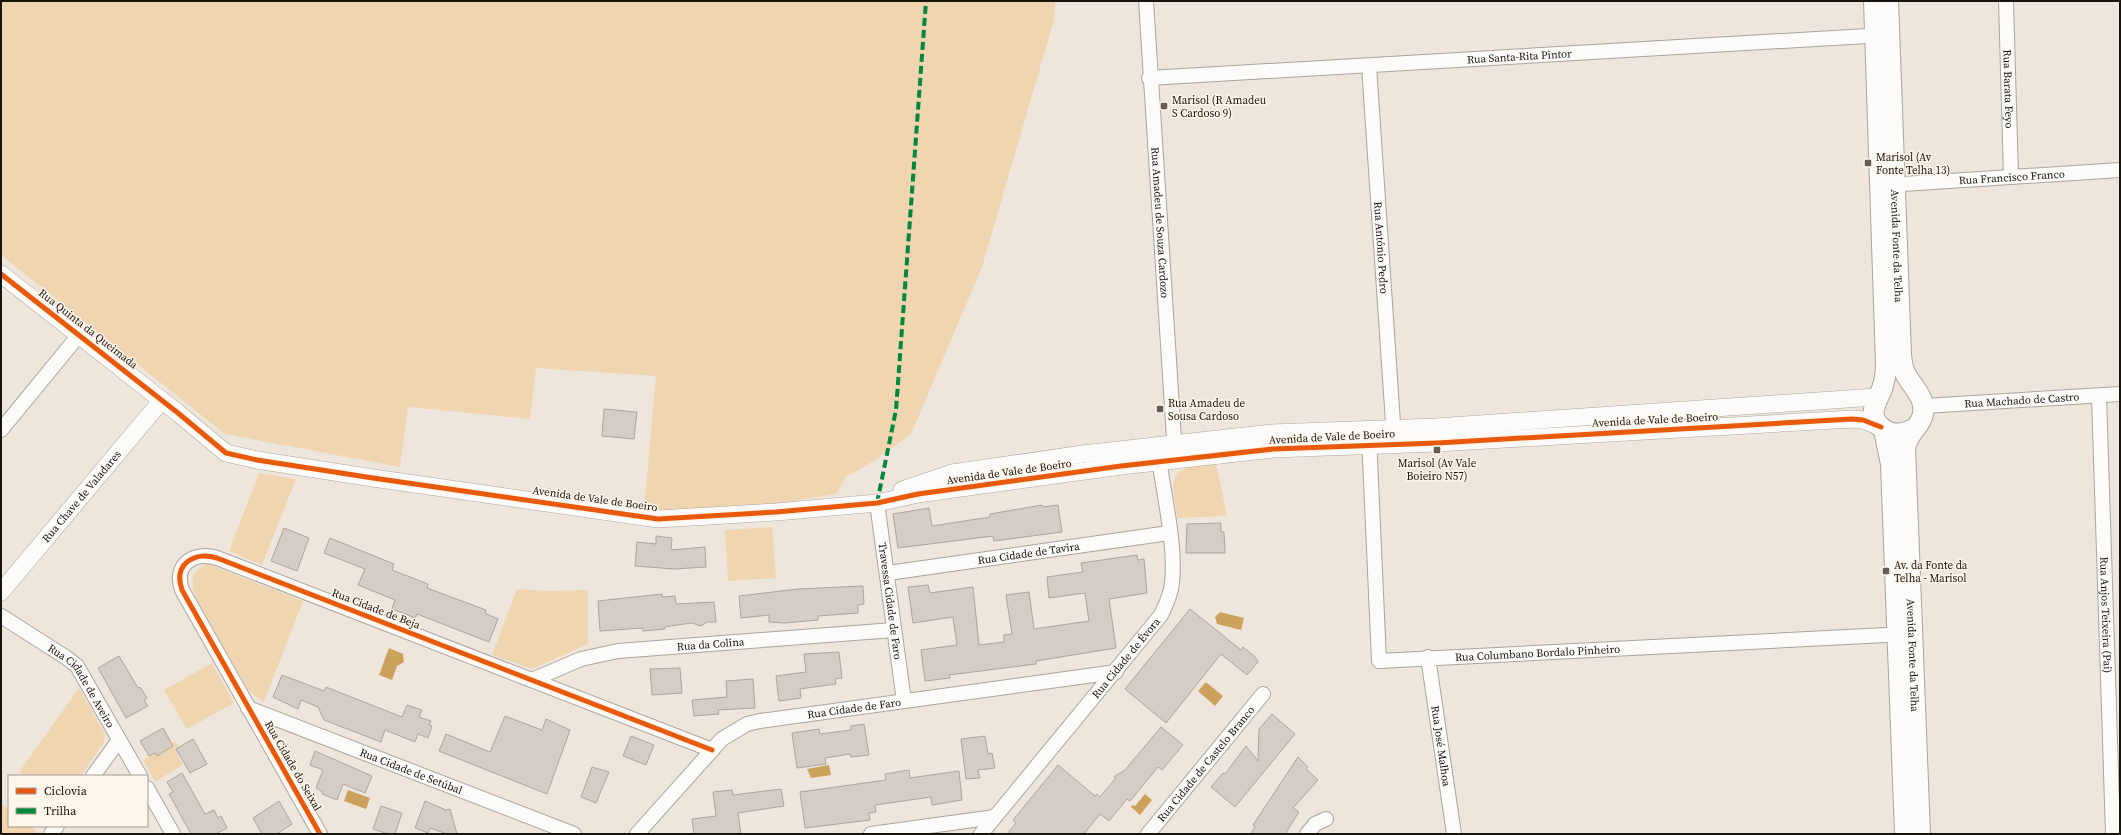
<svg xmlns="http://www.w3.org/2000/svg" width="2121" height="835" font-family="'Source Serif 4',serif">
<rect width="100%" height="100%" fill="#eee6dc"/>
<path fill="#f0d5b1" d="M1,1H1055L1054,20L982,267L911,434L874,461L846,477L836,494L765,506L644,510L656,376L536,368L530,419L408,407L400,467L225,434L1,255Z
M1216,463L1227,516L1177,518L1173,484L1177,473L1186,468Z
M259,473L296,479L262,565L229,551Z
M772,527L776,578L728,581L725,530Z
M208,564L303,601L264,702L252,694L248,689L195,596C190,582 192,568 208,564Z
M517,589L548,591L588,590V644L532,669L492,655Z
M212,663L234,703L187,729L164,690Z
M79,688L105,734L104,742L81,776H24L19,772Z
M175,741L181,751L177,754L183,765L155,782L143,760L155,753L157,756L170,748L169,745Z
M1,803L9,810V826H31L39,834H1Z"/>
<path fill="#cca15b" d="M1220,612L1244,618L1241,630L1217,624L1215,617Z
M389,648L403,654L404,662L397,666L392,680L379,675Z
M1205,683H1207L1223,696L1215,706L1198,691Z
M829,765L831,775L811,778L807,769Z
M348,790L370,798L366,809L344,801Z
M1145,794L1152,800L1140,815L1131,807L1132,805L1135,806Z"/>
<path fill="#d3cdc5" stroke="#aba59e" d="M604,409L637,412L634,439L602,436Z
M1042,505L1043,507L1058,505L1062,532L994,541L993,536L898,548L893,514L929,508L932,526L990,517V514Z
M1221,523V532H1224L1225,553H1186L1187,524Z
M284,528L309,538L297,571L271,561Z
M656,536L672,538L671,550L705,547L706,567L674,569L635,566L637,542L656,544Z
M330,538L394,564L392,570L428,584L427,588L486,610L485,613L498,619L489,642L417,614L415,618L392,609L395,600L358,585L365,569L324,553Z
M1137,555L1138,560L1144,559L1147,593L1109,599L1116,648L1036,661V664L949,675L950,678L925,681L921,650L957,645L953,617L913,623L908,587L928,585L930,593L973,587L979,645L1004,642V635L1012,634L1006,595L1029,592L1034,629L1089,621L1085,593L1049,598L1047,577L1083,572L1081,563Z
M863,586L864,604L858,605V613L818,616V620L785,623L769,622V615L741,618L739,596L798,589Z
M662,594V597L675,596L676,604L714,602L716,622H707L701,626L692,623L677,625L665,627V629L643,631V628L600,631L598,601Z
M1190,609L1241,650L1243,647L1255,657L1258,662L1247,675L1221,654L1166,723L1125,689Z
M839,652L842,678L835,679L836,684L800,689L801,698L779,701L776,676L806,672L804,654Z
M119,656L138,688L140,687L147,698L144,700L148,706L126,718L98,668Z
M680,668L682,693L652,695L650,669Z
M282,675L324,691L326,687L402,717L407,705L422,710L419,717L431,721L429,725L432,726L428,738L418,734L415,742L385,730L381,742L324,720L318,707L301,700L298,709L273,697Z
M753,679L755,708L718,710L719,714L694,716L692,700L727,697L726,681Z
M1272,714L1295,734L1235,807L1211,787L1223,773L1225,774L1246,746L1258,761L1259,729Z
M505,716L542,730L546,719L570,730L547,794L439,751L446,734L490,752Z
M864,724L869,755L851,757L850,754L825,758L826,764L797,768L792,733L819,729L820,734L851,730V726Z
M1161,727L1183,745L1162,770L1158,767L1130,801L1127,799L1109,821L1100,814L1084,834H1007L1016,823L1013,820L1058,765L1095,796L1097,794L1100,797L1115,779V776L1125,770Z
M163,728L173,746L157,756L155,753L149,756L140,741Z
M631,736L654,745L646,765L623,756Z
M985,736L988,754L992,753L995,768L978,770L980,778L966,779L961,739Z
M193,739L207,764L190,773L176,749Z
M315,751L372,776L365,793L343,784L337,800L322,794L323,792L316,788L323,770L310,765Z
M1298,757L1308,767L1306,769L1318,780L1293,808L1299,812L1285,834H1251L1255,826L1253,825Z
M592,767L609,772L596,803L581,797Z
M909,770L910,778L959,771L962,800L932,805L931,797L875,805L876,812L869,813L870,820L805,828L800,792L886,780L885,774Z
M182,773L205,814L214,810L218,818L221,816L227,828L216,834H191L169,794L173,792L167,782Z
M781,789L784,806L738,813L741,834H694L692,819L716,816L713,792L732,790L733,795Z
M279,801L292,824L277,834H262L253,818Z
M425,801L446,810L450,809L457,834H447L430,828L428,833L415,828Z
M381,806L402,813L395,834H388L373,829Z"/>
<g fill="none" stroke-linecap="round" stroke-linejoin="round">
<defs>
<g id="minor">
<path id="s1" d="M1146,1L1175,454"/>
<path id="s2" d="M2006,1L2011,177"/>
<path id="s3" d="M1369,66L1394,438"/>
<path id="s4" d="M1149,78L1884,35"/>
<path id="s5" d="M1887,185L2120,170"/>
<path id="s6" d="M2099,396L2113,834"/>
<path id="s7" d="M1924,406L2120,394"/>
<path d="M1,430L79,335"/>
<path id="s8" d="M1369,436L1379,661L1906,634"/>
<path id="s9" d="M877,503L904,701"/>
<path id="s10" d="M888,573L1169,533"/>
<path id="s11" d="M1,616L67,658L77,666L140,776"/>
<path id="s12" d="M1428,657L1454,834"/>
<path id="s13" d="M532,680L581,659L618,651L894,630"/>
<path id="s14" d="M248,708L574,834"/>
<path d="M93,776L119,740"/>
<path d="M147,788L173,834"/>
<path d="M51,834L57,826"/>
<path d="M320,834L182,590C173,564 194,551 217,558L712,750"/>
<path id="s15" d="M637,834L722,739L747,724L760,721L1116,672"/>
<path d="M871,834L995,817"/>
<path id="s16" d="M981,834L1161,615C1165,607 1169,598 1171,589C1178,551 1163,492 1158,452"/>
<path id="s17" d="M1148,834L1263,694"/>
<path d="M1307,834L1315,824L1326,819"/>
</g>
<g id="tertiary">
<path d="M1,274L178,413L226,453L257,460L373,478L658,519L776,512L877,503L918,494L1121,466L1273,449L1437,443L1852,419L1863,420L1881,427"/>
<path d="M902,490L952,473L1083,454L1272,433L1436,427L1876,397"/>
<path id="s18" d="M1,592L162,400"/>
</g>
<g id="secondary">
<path d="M1874,1L1886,364C1886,373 1885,380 1882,389C1876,403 1865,418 1885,430C1894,436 1903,434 1912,430"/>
<path id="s19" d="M1888,1L1901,355C1902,361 1902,367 1905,373C1912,387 1926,397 1923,414C1921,427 1907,432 1905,449L1920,834"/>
<path d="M1884,430L1891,464L1905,834"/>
</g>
</defs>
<use href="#minor" stroke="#aaa59d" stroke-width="16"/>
<use href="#tertiary" stroke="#aaa59d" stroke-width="18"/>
<use href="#secondary" stroke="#aaa59d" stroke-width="22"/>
<use href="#minor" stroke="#fcfbfa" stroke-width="14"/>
<use href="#tertiary" stroke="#fcfbfa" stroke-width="17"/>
<use href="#secondary" stroke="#fcfbfa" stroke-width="20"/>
<path stroke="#00873e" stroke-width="4" stroke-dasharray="8 4" stroke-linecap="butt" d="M877,503L896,410L926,1"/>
<defs>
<path id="cycleway" d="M1,274L178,413L226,453L257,460L373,478L658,519L776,512L877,503L918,494L1121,466L1273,449L1437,443L1852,419L1863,420L1881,427
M320,834L182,590C173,564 194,551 217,558L712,750"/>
</defs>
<use href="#cycleway" stroke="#fef5eb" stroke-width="8"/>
<use href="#cycleway" stroke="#e8590c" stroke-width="5"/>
</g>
<g fill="#625d55" stroke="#fef5eb" stroke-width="1.5">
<rect x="1160" y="102" width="8" height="8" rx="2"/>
<rect x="1864" y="159" width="8" height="8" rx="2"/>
<rect x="1156" y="405" width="8" height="8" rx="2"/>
<rect x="1433" y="446" width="8" height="8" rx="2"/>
<rect x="1882" y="567" width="8" height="8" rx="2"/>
</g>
<g text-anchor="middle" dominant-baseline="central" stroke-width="3" stroke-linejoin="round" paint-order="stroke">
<g font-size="11" fill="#17130d" stroke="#fef5eb">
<text stroke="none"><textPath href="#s4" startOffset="371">Rua Santa-Rita Pintor</textPath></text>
<text stroke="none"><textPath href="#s2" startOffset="88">Rua Barata Feyo</textPath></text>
<text stroke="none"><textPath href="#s5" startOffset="125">Rua Francisco Franco</textPath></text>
<text stroke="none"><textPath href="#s1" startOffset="222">Rua Amadeu de Souza Cardozo</textPath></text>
<text stroke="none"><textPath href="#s19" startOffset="245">Avenida Fonte da Telha</textPath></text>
<text stroke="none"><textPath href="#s3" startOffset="182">Rua António Pedro</textPath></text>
<text transform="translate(88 329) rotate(38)">Rua Quinta da Queimada</text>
<text stroke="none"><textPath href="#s7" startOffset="98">Rua Machado de Castro</textPath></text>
<text transform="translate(1655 420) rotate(-3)">Avenida de Vale de Boeiro</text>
<text transform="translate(1332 437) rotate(-3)">Avenida de Vale de Boeiro</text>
<text transform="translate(1009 472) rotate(-8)">Avenida de Vale de Boeiro</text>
<text stroke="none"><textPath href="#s18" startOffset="125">Rua Chave de Valadares</textPath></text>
<text transform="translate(595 499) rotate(8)">Avenida de Vale de Boeiro</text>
<text stroke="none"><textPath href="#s10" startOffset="142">Rua Cidade de Tavira</textPath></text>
<text stroke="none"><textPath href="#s9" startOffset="99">Travessa Cidade de Faro</textPath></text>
<text transform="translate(376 609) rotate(21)">Rua Cidade de Beja</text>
<text stroke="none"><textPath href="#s6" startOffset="219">Rua Anjos Teixeira (Pai)</textPath></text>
<text stroke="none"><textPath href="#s13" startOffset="184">Rua da Colina</textPath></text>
<text stroke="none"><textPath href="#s8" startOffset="384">Rua Columbano Bordalo Pinheiro</textPath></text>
<text stroke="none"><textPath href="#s19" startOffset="665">Avenida Fonte da Telha</textPath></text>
<text stroke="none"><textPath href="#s16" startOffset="228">Rua Cidade de Évora</textPath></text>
<text stroke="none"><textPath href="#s11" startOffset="109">Rua Cidade de Aveiro</textPath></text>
<text stroke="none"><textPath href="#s15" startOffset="265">Rua Cidade de Faro</textPath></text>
<text stroke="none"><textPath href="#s12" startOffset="90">Rua José Malhoa</textPath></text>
<text stroke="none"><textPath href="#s17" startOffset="91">Rua Cidade de Castelo Branco</textPath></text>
<text transform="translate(293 766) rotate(60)">Rua Cidade do Seixal</text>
<text stroke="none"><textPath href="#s14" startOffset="175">Rua Cidade de Setúbal</textPath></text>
</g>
<g font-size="11" fill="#17130d" stroke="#fef5eb" text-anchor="start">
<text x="1172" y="100">Marisol (R Amadeu<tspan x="1172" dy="13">S Cardoso 9)</tspan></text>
<text x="1876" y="157">Marisol (Av<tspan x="1876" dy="13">Fonte Telha 13)</tspan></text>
<text x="1168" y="403">Rua Amadeu de<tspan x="1168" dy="13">Sousa Cardoso</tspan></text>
<text x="1437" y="463" text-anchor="middle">Marisol (Av Vale<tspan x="1437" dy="13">Boieiro N57)</tspan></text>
<text x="1894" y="565">Av. da Fonte da<tspan x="1894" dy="13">Telha - Marisol</tspan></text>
</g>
</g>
<rect width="2121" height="835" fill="none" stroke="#17130d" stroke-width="4"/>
<rect x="8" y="775" width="140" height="52" fill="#fef5eb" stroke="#a29b92"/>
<rect x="16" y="788" width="20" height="6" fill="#e8590c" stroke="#a29b92"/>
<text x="44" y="795" font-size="12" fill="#17130d">Ciclovia</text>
<rect x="16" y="808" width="20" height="6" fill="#00873e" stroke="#a29b92"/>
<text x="44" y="815" font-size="12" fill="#17130d">Trilha</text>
</svg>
